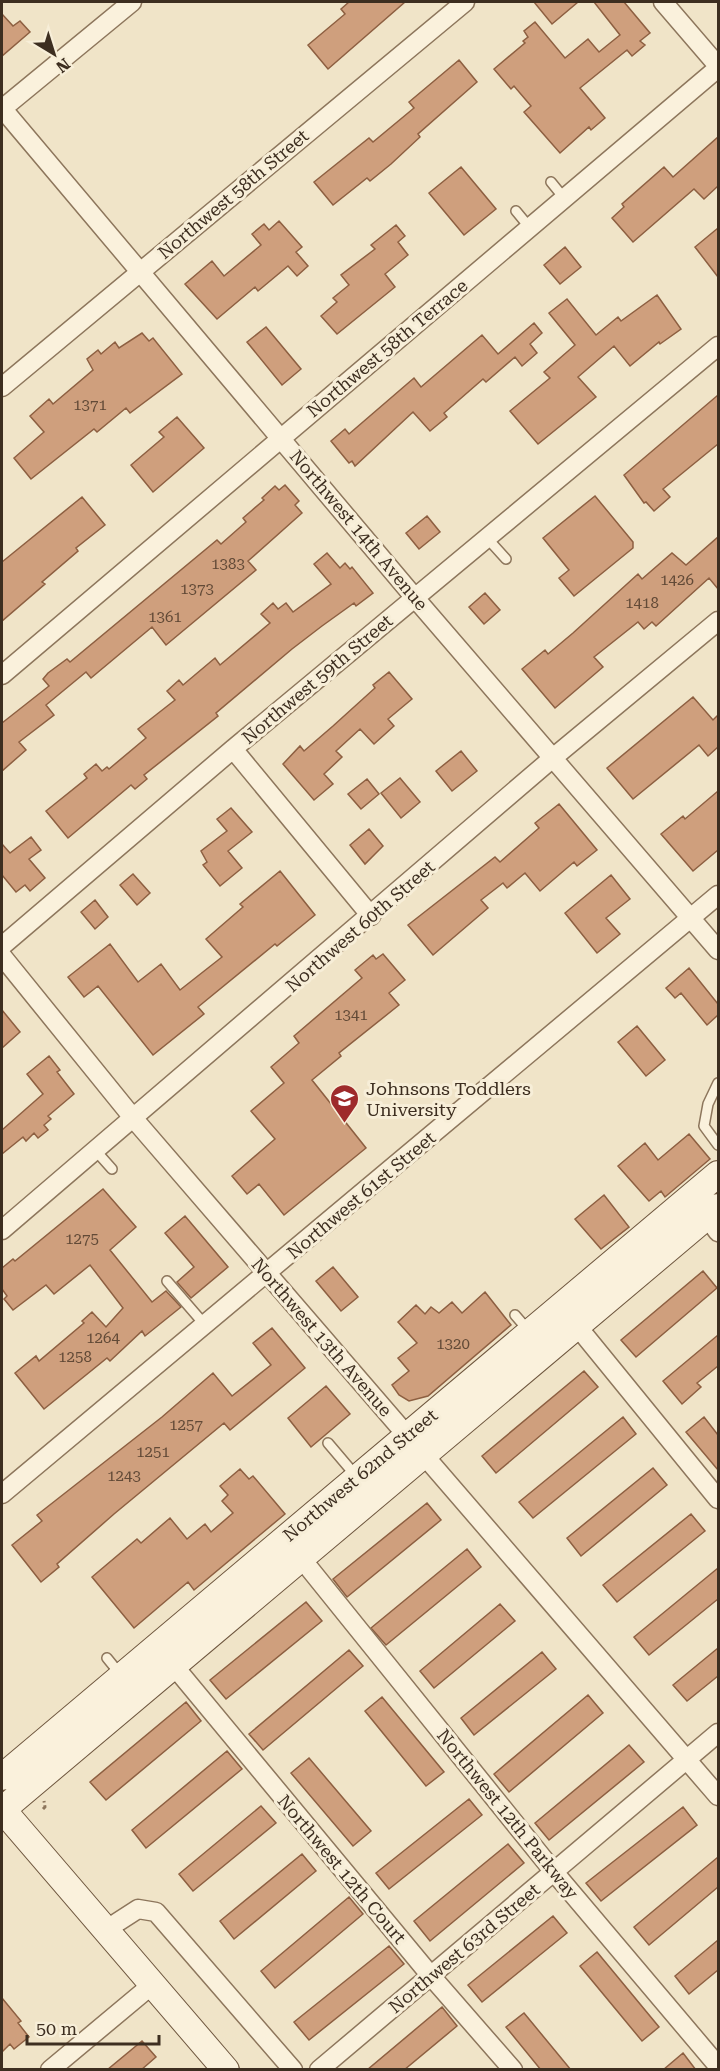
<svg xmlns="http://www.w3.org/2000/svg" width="720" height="2071" font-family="'Roboto Serif',serif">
<rect width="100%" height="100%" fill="#f0e4c8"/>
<path fill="#cf9f7d" stroke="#8d5f41" stroke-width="1.5" d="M349,2H405L328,69L308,45L345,14L341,9Z
M534,2H578L552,24Z
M594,2H624L650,33L640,41L645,45L632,56L627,50L580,88L605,118L591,130L589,127L560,153L524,112L531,106L514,86L511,89L494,69L525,43L523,41L528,37L524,31L535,22L565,58L588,39L599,52L620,35Z
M2,14L13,26L20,21L30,32L2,56Z
M459,60L477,82L418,134L420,137L391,164L370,181L367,178L333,205L314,182L369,138L373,142L414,108L409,102Z
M718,137V186L704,199L694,189L633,242L612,218L624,207L622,204L664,167L673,177Z
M461,167L496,209L464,235L429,193Z
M279,221L302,247L296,252L308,266L297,276L288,266L258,291L255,287L217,319L185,284L212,261L224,276L261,245L252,234L264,224L269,230Z
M396,225L405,236L398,242L408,255L385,274L395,287L337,334L321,316L337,302L333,298L349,285L341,275L375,249L371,245Z
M718,228V277L695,247Z
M565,247L581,267L560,284L544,265Z
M657,295L681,329L660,344L659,342L630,366L614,346L578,377L596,397L538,444L510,411L550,378L544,372L575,345L549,313L567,299L596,335L618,317L621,321Z
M534,323L542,333L530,344L537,353L522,366L515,357L486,382L483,379L444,413L447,417L430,431L413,412L355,466L352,461L349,463L331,441L345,429L349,434L414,378L421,387L482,335L498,354Z
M266,327L301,369L282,385L247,342Z
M142,333L149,341L153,338L182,374L130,413L126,408L97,432L94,429L31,479L14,458L44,432L30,416L49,399L53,404L93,370L87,359L98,350L101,354L115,342L119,348Z
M718,395V444L663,489L670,497L654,511L646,502L644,503L624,475Z
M177,417L204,448L153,492L131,465L164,437L159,432Z
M285,485L299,501L295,505L302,513L248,561L256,570L166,645L152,627L91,678L86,672L46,705L54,715L19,742L26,750L2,771V723L49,686L43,679L48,673L67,659L70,662L217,540L221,544L246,522L243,518L264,500L262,498L275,486L279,490Z
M595,496L633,542V548L574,596L559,578L569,570L543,538Z
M82,497L105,525L76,548L78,551L42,582L45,584L2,621V562Z
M427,516L440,532L419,549L406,533Z
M718,537V589L709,578L656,626L652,622L644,629L638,622L594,657L603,667L555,708L522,669L545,650L548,654L573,633L638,574L642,579L672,553L686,565Z
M327,553L340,568L345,563L350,569L352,567L373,593L356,606L354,603L322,626L292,649L216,713L218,716L144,775L147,779L135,789L131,785L68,838L46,811L87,778L84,774L96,764L102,771L107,767L109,769L146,738L138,729L175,700L167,691L179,680L183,685L215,658L220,665L270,623L261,614L273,603L278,609L286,603L293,612L331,584L314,564Z
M485,593L500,610L484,624L469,607Z
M389,672L412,699L388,719L394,726L374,744L360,729L336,751L342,757L324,774L333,784L314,800L283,764L300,746L304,751L333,726L375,688L373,685Z
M693,697L713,720L718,715V747L708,756L699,745L633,799L607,768Z
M461,751L477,771L452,791L436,771Z
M400,778L420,802L401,818L381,793Z
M367,779L379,794L361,809L348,794Z
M718,791V850L693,871L661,834L683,816L685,819Z
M559,804L597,850L577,866L574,862L540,891L525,873L507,888L503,883L481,900L488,908L433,955L408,925L495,857L500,862L539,828L535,823Z
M231,808L252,832L228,851L242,868L220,886L203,865L207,862L201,851L227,831L217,819Z
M369,829L383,846L365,864L350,845Z
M31,837L41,850L29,859L45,878L30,891L25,885L16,892L2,875V844L10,853Z
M280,871L315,915L277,946L275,944L198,1007L204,1014L153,1055L98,986L84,997L68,977L110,944L138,982L161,964L180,990L222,957L206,939L243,907L240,904Z
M133,874L150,893L137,905L120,885Z
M611,875L630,899L606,918L620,934L597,953L565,913Z
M95,900L108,917L95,929L81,912Z
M383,954L405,980L389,993L399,1005L339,1053L341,1056L312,1080L366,1148L284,1215L259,1184L247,1194L232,1176L275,1139L251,1111L284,1083L271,1067L299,1043L294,1036L362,978L355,970L373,955L376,959Z
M689,968L718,1004V1015L707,1025L681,993L675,998L666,988Z
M2,1010L20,1032L2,1048Z
M637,1026L665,1060L646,1076L618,1042Z
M49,1056L60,1070L57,1072L74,1094L48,1116L51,1119L44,1125L48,1130L38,1138L34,1133L26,1141L23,1137L2,1154V1130L43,1094L27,1074Z
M689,1134L710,1159L665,1197L661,1191L649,1201L618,1166L645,1143L658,1160Z
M103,1189L136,1227L110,1250L152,1302L166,1291L181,1307L145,1336L142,1331L110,1361L107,1358L44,1409L15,1373L36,1356L39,1361L84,1323L82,1321L92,1312L106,1327L123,1308L90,1265L54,1294L46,1285L13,1310L4,1299L7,1296L2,1289V1268L13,1259L15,1261Z
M604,1195L629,1227L601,1249L575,1219Z
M185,1216L228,1267L191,1298L177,1282L194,1267L165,1233Z
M333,1267L358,1297L341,1311L316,1281Z
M703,1271L717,1288L636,1357L621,1340Z
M485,1292L511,1325L428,1396L409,1401L399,1395L392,1385L409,1371L398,1358L417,1343L398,1322L416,1305L425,1314L431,1307L439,1313L452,1302L462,1313Z
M272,1328L305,1368L230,1430L224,1423L114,1514L57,1564L59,1567L41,1582L12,1545L42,1521L37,1515L162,1417L213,1373L232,1396L271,1365L253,1343Z
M718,1335V1366L697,1383L701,1387L682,1404L663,1381Z
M584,1371L598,1387L496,1473L482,1456Z
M326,1386L350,1414L311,1447L288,1418Z
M623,1417L636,1434L533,1518L519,1502Z
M704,1417L718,1435V1470L686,1432Z
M653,1468L667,1485L581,1556L567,1538Z
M240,1469L249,1479L253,1476L285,1514L194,1590L188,1582L134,1628L92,1577L137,1539L141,1543L170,1518L187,1539L205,1524L211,1532L233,1513L222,1501L228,1495L220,1486Z
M427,1503L441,1520L347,1597L333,1579Z
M691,1514L705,1531L617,1602L603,1585Z
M467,1549L481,1567L386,1645L371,1628Z
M718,1568V1599L649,1655L634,1637Z
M306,1602L322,1621L226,1699L210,1680Z
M500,1604L515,1621L434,1688L420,1671Z
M718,1648V1676L687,1701L673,1685Z
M349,1650L363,1666L263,1750L249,1734Z
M542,1652L556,1669L474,1735L461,1718Z
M588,1695L603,1713L509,1792L494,1774Z
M382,1697L444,1772L426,1786L365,1711Z
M186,1702L201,1721L106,1800L90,1782Z
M629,1745L644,1762L549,1840L535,1823Z
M227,1751L242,1769L146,1848L132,1830Z
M309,1758L371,1831L353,1846L291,1773Z
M469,1799L482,1815L389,1889L376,1873Z
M261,1806L276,1823L193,1891L179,1874Z
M683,1807L697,1825L601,1901L586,1883Z
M508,1844L524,1863L430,1941L414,1921Z
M302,1854L316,1871L234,1939L220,1921Z
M718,1857V1887L649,1945L634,1927Z
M349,1897L363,1914L275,1988L261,1971Z
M553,1916L567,1933L482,2002L468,1985Z
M718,1940V1970L689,1994L675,1976Z
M389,1946L404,1964L309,2040L294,2022Z
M597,1952L659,2027L642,2041L580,1966Z
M2,1998L21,2021L18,2023L29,2037L14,2049L10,2044L2,2052Z
M442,2007L457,2026L404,2070H367Z
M524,2013L571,2070H541L506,2027Z
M142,2041L156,2057L141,2070H107Z
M683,2053L696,2070H663Z"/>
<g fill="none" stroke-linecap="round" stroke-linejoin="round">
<defs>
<path id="lane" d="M551,182L564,198
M516,211L530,228
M487,538L506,559
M718,1083L708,1104L704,1126L718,1145
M96,1151L112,1169
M167,1281L205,1325
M515,1315L528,1330
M328,1443L356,1476
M107,1658L120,1674"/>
<path id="street" d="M663,2L718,66
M2,108L415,598L718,950
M2,109L132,2
M2,387L465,2
M2,675L718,68
M233,749L371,916
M2,946L233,749L718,346
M2,956L134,1119L718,1796
M707,1217L718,1232
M2,1230L554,757L718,621
M577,1326L718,1499
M2,1494L718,895
M301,1558L554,1872L718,2066
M174,1666L431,1976L513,2070
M107,1929L138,1909L156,1912L293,2070
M50,2070L153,1984
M319,2070L718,1733"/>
<path id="secondary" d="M2,1777L718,1174
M2,1809L226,2070
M2,1810L718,1207"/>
</defs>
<use href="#lane" stroke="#8d765c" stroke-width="12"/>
<use href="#street" stroke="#8d765c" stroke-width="21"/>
<use href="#secondary" stroke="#6f573f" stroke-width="28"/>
<path stroke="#8d765c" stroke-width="3" stroke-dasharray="4.5 3" stroke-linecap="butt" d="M43,1809L45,1807L44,1801"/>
<use href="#lane" stroke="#faf1dc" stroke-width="9"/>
<use href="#street" stroke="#faf1dc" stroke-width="18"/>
<use href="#secondary" stroke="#faf1dc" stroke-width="26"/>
</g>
<defs>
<symbol id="school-pin" viewBox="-11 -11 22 30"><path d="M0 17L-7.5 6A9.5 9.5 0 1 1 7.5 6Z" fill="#9e2a2b" stroke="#f7eed8"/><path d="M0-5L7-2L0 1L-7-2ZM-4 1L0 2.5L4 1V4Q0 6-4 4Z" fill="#fff"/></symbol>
</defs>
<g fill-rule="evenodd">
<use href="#school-pin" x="328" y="1082" width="33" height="45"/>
</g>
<g text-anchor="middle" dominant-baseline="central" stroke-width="6" stroke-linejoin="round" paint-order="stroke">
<g font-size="15" fill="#624a37">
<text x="90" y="405">1371</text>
<text x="228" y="564">1383</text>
<text x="677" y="580">1426</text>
<text x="197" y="589">1373</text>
<text x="642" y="603">1418</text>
<text x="165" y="617">1361</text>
<text x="351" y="1015">1341</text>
<text x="82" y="1239">1275</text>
<text x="103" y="1338">1264</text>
<text x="453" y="1344">1320</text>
<text x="75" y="1357">1258</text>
<text x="186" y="1425">1257</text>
<text x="153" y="1452">1251</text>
<text x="124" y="1476">1243</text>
</g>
<g font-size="18" fill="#3d2e20" stroke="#f7eed8">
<text transform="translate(233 194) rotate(-40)">Northwest 58th Street</text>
<text transform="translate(387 348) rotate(-40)">Northwest 58th Terrace</text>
<text transform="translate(359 530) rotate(50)">Northwest 14th Avenue</text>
<text transform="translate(317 679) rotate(-40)">Northwest 59th Street</text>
<text transform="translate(360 926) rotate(-41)">Northwest 60th Street</text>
<text transform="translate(361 1195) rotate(-40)">Northwest 61st Street</text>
<text transform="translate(322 1337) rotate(49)">Northwest 13th Avenue</text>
<text transform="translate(360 1475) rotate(-40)">Northwest 62nd Street</text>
<text transform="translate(508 1814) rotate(51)">Northwest 12th Parkway</text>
<text transform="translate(342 1869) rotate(50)">Northwest 12th Court</text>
<text transform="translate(464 1948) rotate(-40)">Northwest 63rd Street</text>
</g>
<g font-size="18" fill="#3d2e20" stroke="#f7eed8" text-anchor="start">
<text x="366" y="1088">Johnsons Toddlers<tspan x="366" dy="21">University</tspan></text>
</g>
</g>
<rect width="720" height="2071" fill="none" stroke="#3d2e20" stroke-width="6"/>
<g transform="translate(54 54) rotate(142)" stroke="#f7eed8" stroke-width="4.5" paint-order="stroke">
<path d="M0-4.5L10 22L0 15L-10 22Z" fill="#3d2e20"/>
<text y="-9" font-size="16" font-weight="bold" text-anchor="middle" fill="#3d2e20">N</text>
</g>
<path d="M27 2035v9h132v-9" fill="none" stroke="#3d2e20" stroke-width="3"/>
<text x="36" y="2035" font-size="18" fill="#3d2e20" stroke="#f7eed8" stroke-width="4.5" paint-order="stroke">50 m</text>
</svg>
